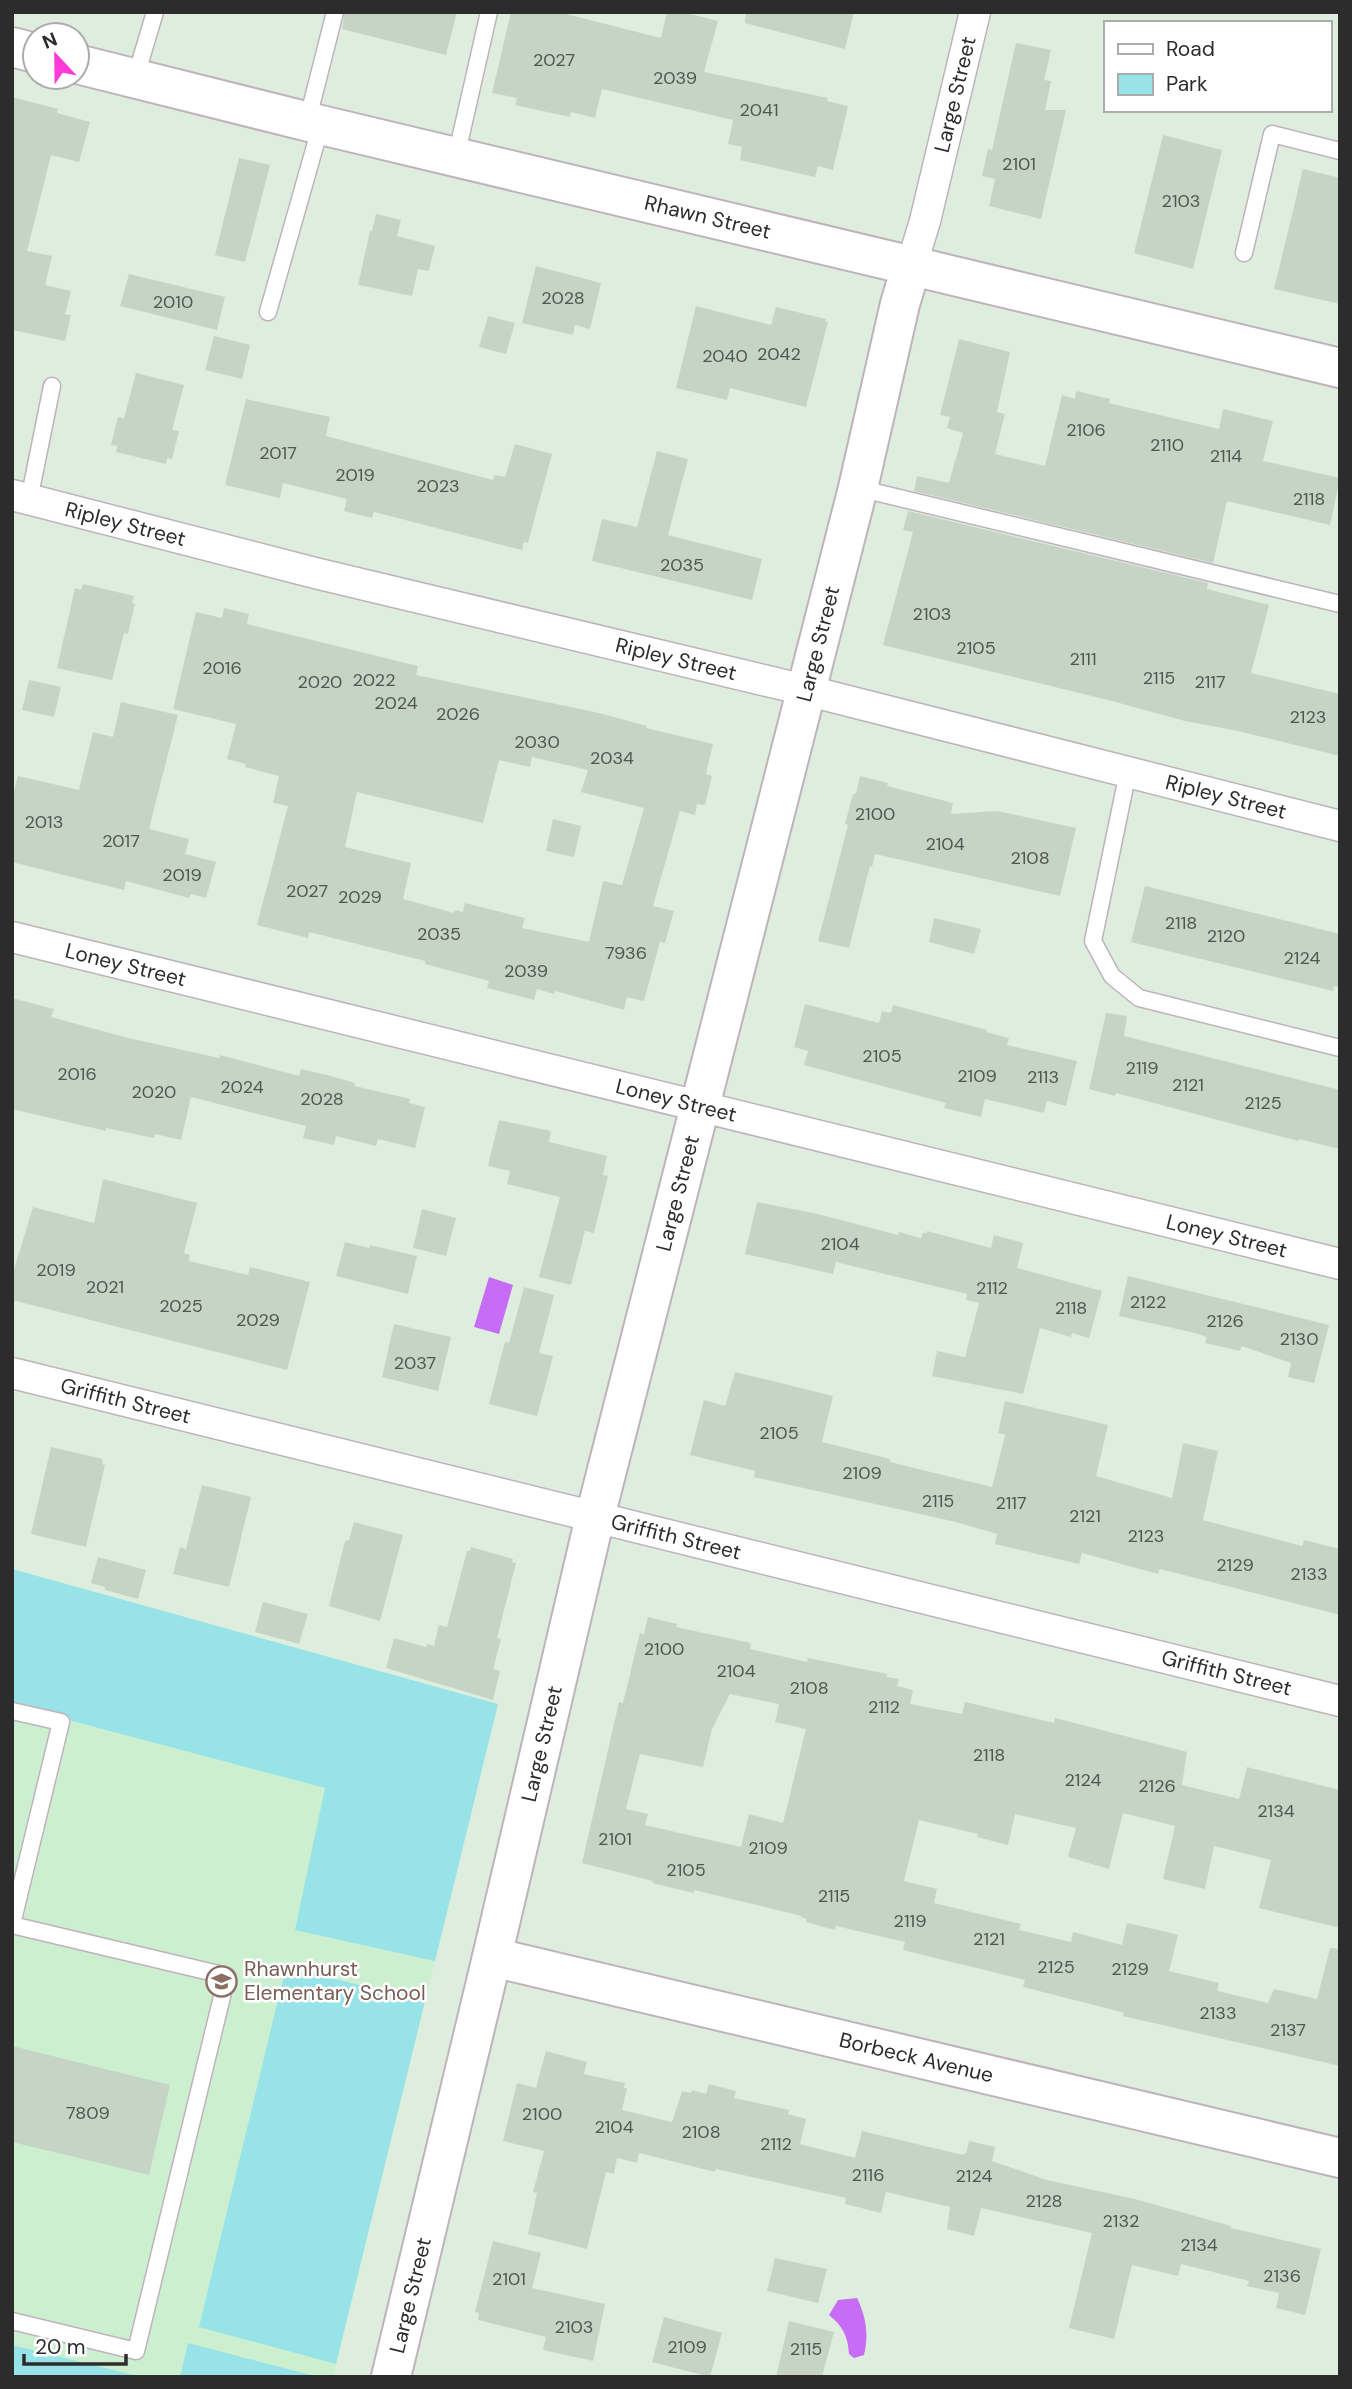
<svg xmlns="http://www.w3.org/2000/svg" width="1352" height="2389" font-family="'DM Sans',sans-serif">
<rect width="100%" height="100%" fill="#deeede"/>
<path fill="#ccf0cf" d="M12,1569L498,1704L333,2377H12Z"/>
<path fill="#97e3e7" d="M12,1569L498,1704L435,1961L295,1930L325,1788L12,1705Z
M286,1967L425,2001L336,2364L199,2327Z
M188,2343L319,2377H180Z
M12,2345L142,2377H12Z"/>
<path fill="#c66cf5" d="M489,1277L513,1285L499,1334L474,1327Z
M857,2298C866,2317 869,2334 864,2355L854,2358L849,2354C848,2337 843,2326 829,2315L838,2300Z"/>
<path fill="#c6d4c6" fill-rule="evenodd" d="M345,12H457L446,55L342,29Z
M511,12H558L661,38L667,12H683L718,21L704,72L828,98L827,101L848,106L833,170L818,166L815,177L740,160L742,147L728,144L733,120L602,89L595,118L571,112L570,117L515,105L517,98L492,93Z
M746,12H854L845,49L745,23Z
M1016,43L1051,50L1044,80L1051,81L1045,110H1066L1041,219L989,206L995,179L982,176L988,149L992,150Z
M12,97L58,109L57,113L90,122L79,162L51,155L27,251L52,256L45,285L71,291L65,314L71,315L65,341L12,330Z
M1163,135L1222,150L1193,269L1134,253Z
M239,158L270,165L245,262L215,255Z
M1303,169L1340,178V304L1274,289Z
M376,214L401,220L397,236L435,246L429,271L418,269L412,296L358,285L370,231H372Z
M536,266L601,283L590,329L575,325L573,335L522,323Z
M129,274L225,297L217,330L120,306Z
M696,306L771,325L776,307L826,319L825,321L828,322L806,407L730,388L727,400L676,388Z
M488,316L515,323L506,354L479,347Z
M214,336L250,345L242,379L205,370Z
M959,339L1010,352L997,412L1005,414L995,454L1045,466L1062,395L1075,399L1076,391L1110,399L1109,403L1219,429L1223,409L1273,421L1263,461L1340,478L1330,525L1227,501L1213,563L914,491L917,476L949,483L963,433L947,428L950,417L940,415Z
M136,373L184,385L172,430L179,431L172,459L167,458L166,464L116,452L117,446L111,445L118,417L124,418Z
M246,399L330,417L326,436L493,480L494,475L505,477L515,444L552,454L528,543L524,542L522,550L374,512L372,518L344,511L347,499L283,483L280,498L225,485Z
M657,451L688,459L668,535L762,559L752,600L592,561L602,519L637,527Z
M908,511L1208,583L1207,589L1269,605L1251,673L1340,694V756L1238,731L1185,721L1112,701L883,645L913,532L903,530Z
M83,584L134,596L132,603L135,604L128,634L124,633L112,680L57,668L75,588L81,590Z
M224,608L249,614L247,624L418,666L416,675L599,713L647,726L646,728L713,744L706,774L712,776L705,805L697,804L695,815L680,811L653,906L674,911L665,943L660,942L644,1001L627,997L624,1010L555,991L554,994L537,989L534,1000L487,988L489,981L425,964V961L309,932L308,938L257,925L288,806L273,803L279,776L245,767L246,764L227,759L236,724L173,709L196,612L222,618ZM532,757L588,770L581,792L644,808L622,885L603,881L589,942L522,928L525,918L465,903L463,912L455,910L454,913L403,899L411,863L345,847L357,792L483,823L499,760L530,767Z
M29,680L61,687L54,717L22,710Z
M121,702L178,715L149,829L189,839L185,854L216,862L206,898L191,894L189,898L126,881L124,890L12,862V798L18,776L79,790L93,732L113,737Z
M860,776L888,783L887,786L953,803L951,814L997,811L1076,828L1060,896L875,854L872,867L870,866L849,948L818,941L848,825L845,824L853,794H856Z
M553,819L581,826L574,857L546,851Z
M1145,886L1340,934V987L1334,986L1333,991L1131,942Z
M934,918L981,929L974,954L929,942Z
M12,998L54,1009L51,1017L128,1038L219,1058L220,1055L299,1076L301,1069L331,1076L355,1083V1086L410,1099L409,1103L425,1107L415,1148L378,1139L376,1146L336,1136L334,1145L303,1138L306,1126L191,1097L181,1140L155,1134L154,1138L106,1128V1131L12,1109Z
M805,1004L879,1023L882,1011L891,1013L893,1005L987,1030L986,1032L1009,1038L1007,1045L1077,1061L1066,1106L1047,1101L1044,1113L985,1099L981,1117L944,1108L946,1103L804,1065L808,1051L794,1047Z
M1106,1013L1127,1016L1124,1036L1340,1090V1149L1299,1139L1298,1141L1116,1093L1115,1096L1089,1089Z
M499,1120L551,1131L549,1142L607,1156L603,1175L608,1176L594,1233L585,1231L571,1285L539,1277L560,1197L507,1184L510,1171L488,1166Z
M103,1179L197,1203L184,1253L190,1255L189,1261L248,1275L250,1267L310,1282L287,1370L12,1300V1276L33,1207L94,1223Z
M757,1202L818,1214L898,1235L899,1232L921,1238L923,1233H927V1231L991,1248L994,1235L1023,1243L1017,1268L1102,1291L1089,1338L1072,1333L1071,1337L1040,1328L1023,1394L932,1376L937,1351L965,1357L979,1303L966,1300L967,1294L836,1262L833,1274L745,1254Z
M422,1209L456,1218L446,1256L413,1248Z
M345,1242L369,1248L370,1245L417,1256L408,1294L336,1276Z
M1128,1276L1329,1325L1314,1383L1288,1377L1291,1363L1242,1346L1240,1351L1205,1343L1207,1337L1195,1333L1119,1316Z
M524,1287L554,1295L539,1353L553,1356L537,1416L489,1404L505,1342L509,1343Z
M394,1324L451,1337L438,1391L382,1377Z
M735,1372L833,1396L822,1442L890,1459V1462L992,1487L1005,1435L998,1433L1005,1401L1108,1425L1096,1476L1172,1498L1183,1443L1218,1451L1203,1520L1302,1546L1304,1540L1340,1549V1615L1160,1569L1158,1574L1082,1553L1079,1564L995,1544L997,1534L956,1522L754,1477L755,1471L690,1455L704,1400L725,1406Z
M51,1447L103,1459L102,1464L105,1465L86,1547L31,1534Z
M202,1485L251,1497L229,1587L173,1574L180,1547L186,1549Z
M354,1522L403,1535L380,1621L329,1606L345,1541L349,1540Z
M471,1547L513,1559L512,1562L516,1563L497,1638L501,1639L493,1669L500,1671L493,1700L386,1668L394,1638L426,1647L427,1644L434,1646L439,1625L447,1627L467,1551H470Z
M98,1557L146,1570L138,1599L105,1590V1587L91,1583Z
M263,1602L308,1614L299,1644L255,1632Z
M648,1617L677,1624L676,1627L751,1643L750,1649L807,1662L808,1658L887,1674V1677L899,1679L897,1686L913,1690L910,1704L962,1714L965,1702L1054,1723L1055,1718L1187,1752L1182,1785L1239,1799L1247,1767L1340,1790V1928L1259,1908L1271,1860L1214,1846L1205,1889L1163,1879L1175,1826L1123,1813L1109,1869L1068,1857L1076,1828L1015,1814L1008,1845L977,1837L978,1834L919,1820L904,1881L937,1889L934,1903L1021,1924L1019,1930L1071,1942L1073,1932L1122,1945L1127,1923L1171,1933L1178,1935L1169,1971L1219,1983L1217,1991L1268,2003L1274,1989L1317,1999L1330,1948L1340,1949V2066L1123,2016L1124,2013L1106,2008L1023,1987L1025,1980L903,1950L905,1942L836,1926L835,1930L806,1922L807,1919L801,1917L802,1916L694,1890V1893L652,1883L653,1881L582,1863L619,1702L623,1703L640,1633L644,1634ZM730,1694L779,1704L775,1722L806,1729L783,1823L749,1814L741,1847L645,1825L648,1814L626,1809L640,1754L703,1767L712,1729Z
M12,2046L170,2085L149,2175L12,2142Z
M546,2051L587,2062L584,2074L625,2083L624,2088H627L622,2110L672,2122L682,2091L691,2093L692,2090L706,2094L709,2084L736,2091L734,2098L789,2110L788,2114L806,2119L800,2144L855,2158L862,2131L963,2155L964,2153L966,2154L969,2141L995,2147L992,2161L1047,2180L1135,2199L1231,2226V2228L1321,2249L1305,2315L1276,2308L1279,2293L1247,2286L1249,2281L1181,2264L1178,2276L1132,2265L1114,2339L1069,2328L1092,2233L981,2208L974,2236L947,2229L950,2207L886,2192L881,2213L845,2204L846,2198L716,2169L715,2172L639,2153L637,2163L617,2158L614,2174L606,2172L587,2249L528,2234L537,2193L533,2192L544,2151L503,2141L517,2083L536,2088Z
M493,2241L541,2253L532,2288L605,2304L593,2361L543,2350L546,2337L478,2320L479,2313L475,2312Z
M775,2258L827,2269L818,2303L767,2291Z
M664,2317L722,2333L710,2377L652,2362Z
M789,2321L834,2332L822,2377H776Z"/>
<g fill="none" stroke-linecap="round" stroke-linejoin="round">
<defs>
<path id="service" d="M135,79L155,12
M307,122L335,12
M456,157L489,12
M1244,253L1272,134L1340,151
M268,312L321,125
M858,488L1340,604
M29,500L52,386
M1128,772L1093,941L1112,976L1139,998L1340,1048
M12,1711L61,1722L12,1924
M12,1925L227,1976L136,2351L12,2321"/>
<g id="minor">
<path id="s1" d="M912,264L925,221L975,12"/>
<path id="s2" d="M12,495L315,573L805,690L1340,826"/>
<path id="s3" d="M12,937L1340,1264"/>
<path id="s4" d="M12,1373L1340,1701"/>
</g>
<g id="tertiary">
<path id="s5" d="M492,1957L1340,2158"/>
<path id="s6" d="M391,2377L492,1957L595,1517L858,488L900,304L912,264"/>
</g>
<g id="secondary">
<path d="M12,47L35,53"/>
<path id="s7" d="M77,64L321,125L1340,368"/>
</g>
</defs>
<use href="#service" stroke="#c0b2bd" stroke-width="19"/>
<use href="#minor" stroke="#c0b2bd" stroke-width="33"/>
<use href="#tertiary" stroke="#c0b2bd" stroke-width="42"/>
<use href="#secondary" stroke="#c0b2bd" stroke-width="42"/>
<use href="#service" stroke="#fff" stroke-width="16"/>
<use href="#minor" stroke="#fff" stroke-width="30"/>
<use href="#tertiary" stroke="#fff" stroke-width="38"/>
<use href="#secondary" stroke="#fff" stroke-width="38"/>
</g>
<defs>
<symbol id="school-ring" viewBox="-11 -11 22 22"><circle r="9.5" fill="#fff" stroke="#8d6e63" stroke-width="1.5"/><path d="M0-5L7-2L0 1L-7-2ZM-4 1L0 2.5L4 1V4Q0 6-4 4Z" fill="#8d6e63"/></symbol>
</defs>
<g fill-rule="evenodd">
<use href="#school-ring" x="204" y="1964" width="35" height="35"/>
</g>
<g text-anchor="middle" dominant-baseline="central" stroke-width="5" stroke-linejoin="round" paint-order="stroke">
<g font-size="18" fill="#525652">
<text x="554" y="60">2027</text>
<text x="675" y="78">2039</text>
<text x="759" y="110">2041</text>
<text x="1019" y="164">2101</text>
<text x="1181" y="201">2103</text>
<text x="563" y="298">2028</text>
<text x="173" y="302">2010</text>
<text x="779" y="354">2042</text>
<text x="725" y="356">2040</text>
<text x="1086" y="430">2106</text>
<text x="1167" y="445">2110</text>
<text x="278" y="453">2017</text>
<text x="1226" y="456">2114</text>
<text x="355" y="475">2019</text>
<text x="438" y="486">2023</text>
<text x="1309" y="499">2118</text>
<text x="682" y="565">2035</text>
<text x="932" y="614">2103</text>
<text x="976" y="648">2105</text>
<text x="1083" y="659">2111</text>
<text x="222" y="668">2016</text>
<text x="1159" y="678">2115</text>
<text x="374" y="680">2022</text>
<text x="320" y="682">2020</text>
<text x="1210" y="682">2117</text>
<text x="396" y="703">2024</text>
<text x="458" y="714">2026</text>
<text x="1308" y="717">2123</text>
<text x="537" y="742">2030</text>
<text x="612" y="758">2034</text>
<text x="875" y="814">2100</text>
<text x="44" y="822">2013</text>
<text x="121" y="841">2017</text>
<text x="945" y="844">2104</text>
<text x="1030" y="858">2108</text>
<text x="182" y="875">2019</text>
<text x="307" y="891">2027</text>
<text x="360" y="897">2029</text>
<text x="1181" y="923">2118</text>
<text x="439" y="934">2035</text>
<text x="1226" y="936">2120</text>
<text x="626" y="953">7936</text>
<text x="1302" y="958">2124</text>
<text x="526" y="971">2039</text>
<text x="882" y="1056">2105</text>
<text x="1142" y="1068">2119</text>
<text x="77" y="1074">2016</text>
<text x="977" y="1076">2109</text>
<text x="1043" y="1077">2113</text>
<text x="1188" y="1085">2121</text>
<text x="242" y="1087">2024</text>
<text x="154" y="1092">2020</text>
<text x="322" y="1099">2028</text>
<text x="1263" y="1103">2125</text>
<text x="840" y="1244">2104</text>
<text x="56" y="1270">2019</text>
<text x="105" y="1287">2021</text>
<text x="992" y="1288">2112</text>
<text x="1148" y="1302">2122</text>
<text x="181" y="1306">2025</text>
<text x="1071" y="1308">2118</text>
<text x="258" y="1320">2029</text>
<text x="1225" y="1321">2126</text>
<text x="1299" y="1339">2130</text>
<text x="415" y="1363">2037</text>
<text x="779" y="1433">2105</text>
<text x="862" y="1473">2109</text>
<text x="938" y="1501">2115</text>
<text x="1011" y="1503">2117</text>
<text x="1085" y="1516">2121</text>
<text x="1146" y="1536">2123</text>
<text x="1235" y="1565">2129</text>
<text x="1309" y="1574">2133</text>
<text x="664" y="1649">2100</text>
<text x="736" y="1671">2104</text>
<text x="809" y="1688">2108</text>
<text x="884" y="1707">2112</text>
<text x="989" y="1755">2118</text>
<text x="1083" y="1780">2124</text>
<text x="1157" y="1786">2126</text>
<text x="1276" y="1811">2134</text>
<text x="615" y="1839">2101</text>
<text x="768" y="1848">2109</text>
<text x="686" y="1870">2105</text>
<text x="834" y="1896">2115</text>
<text x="910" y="1921">2119</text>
<text x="989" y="1939">2121</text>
<text x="1056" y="1967">2125</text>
<text x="1130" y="1969">2129</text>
<text x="1218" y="2013">2133</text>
<text x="1288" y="2030">2137</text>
<text x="88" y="2113">7809</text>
<text x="542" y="2114">2100</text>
<text x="614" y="2127">2104</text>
<text x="701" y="2132">2108</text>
<text x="776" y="2144">2112</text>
<text x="868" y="2175">2116</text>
<text x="974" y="2176">2124</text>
<text x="1044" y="2201">2128</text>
<text x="1121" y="2221">2132</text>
<text x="1199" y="2245">2134</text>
<text x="1282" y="2276">2136</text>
<text x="509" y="2279">2101</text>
<text x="574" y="2327">2103</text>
<text x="687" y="2347">2109</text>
<text x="806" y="2349">2115</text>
</g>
<g font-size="21" fill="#2c2c2c" stroke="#fff">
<text stroke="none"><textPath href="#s1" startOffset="175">Large Street</textPath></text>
<text stroke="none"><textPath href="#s7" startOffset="649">Rhawn Street</textPath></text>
<text stroke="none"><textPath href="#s2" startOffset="117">Ripley Street</textPath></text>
<text stroke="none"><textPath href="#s6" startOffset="1785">Large Street</textPath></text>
<text stroke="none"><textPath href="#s2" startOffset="684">Ripley Street</textPath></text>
<text stroke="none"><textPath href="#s2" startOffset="1251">Ripley Street</textPath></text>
<text stroke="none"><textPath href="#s3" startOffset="117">Loney Street</textPath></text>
<text stroke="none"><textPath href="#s3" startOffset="684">Loney Street</textPath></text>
<text stroke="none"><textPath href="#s6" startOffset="1218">Large Street</textPath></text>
<text stroke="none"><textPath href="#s3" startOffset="1251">Loney Street</textPath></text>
<text stroke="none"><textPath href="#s4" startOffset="117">Griffith Street</textPath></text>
<text stroke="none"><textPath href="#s4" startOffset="684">Griffith Street</textPath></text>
<text stroke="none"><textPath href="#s4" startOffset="1251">Griffith Street</textPath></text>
<text stroke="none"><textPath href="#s6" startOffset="651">Large Street</textPath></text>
<text stroke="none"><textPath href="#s5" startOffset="436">Borbeck Avenue</textPath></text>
<text stroke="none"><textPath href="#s6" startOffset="84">Large Street</textPath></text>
</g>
<g font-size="21" fill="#785e54" stroke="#fff" text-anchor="start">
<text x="244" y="1969">Rhawnhurst<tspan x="244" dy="24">Elementary School</tspan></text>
</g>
</g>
<rect width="1352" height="2389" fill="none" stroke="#2c2c2c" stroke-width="28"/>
<rect x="1104" y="21" width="228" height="91" fill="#ffffff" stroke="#ababab" stroke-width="2"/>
<rect x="1118" y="44" width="35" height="10" fill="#ffffff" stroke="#ababab" stroke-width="2"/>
<text x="1166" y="56" font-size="21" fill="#2c2c2c">Road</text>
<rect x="1118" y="74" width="35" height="21" fill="#97e3e7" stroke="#ababab" stroke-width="2"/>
<text x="1166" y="91" font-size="21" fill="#2c2c2c">Park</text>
<g transform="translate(56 56) rotate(338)"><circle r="33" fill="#ffffff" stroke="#ababab" stroke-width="2"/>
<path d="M0-5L12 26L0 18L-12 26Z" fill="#ff3ad7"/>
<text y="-10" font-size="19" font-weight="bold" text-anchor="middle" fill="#2c2c2c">N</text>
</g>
<path d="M24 2354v10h102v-10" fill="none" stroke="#2c2c2c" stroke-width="3.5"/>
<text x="35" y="2354" font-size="21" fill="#2c2c2c" stroke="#ffffff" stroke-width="5" paint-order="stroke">20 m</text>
</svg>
